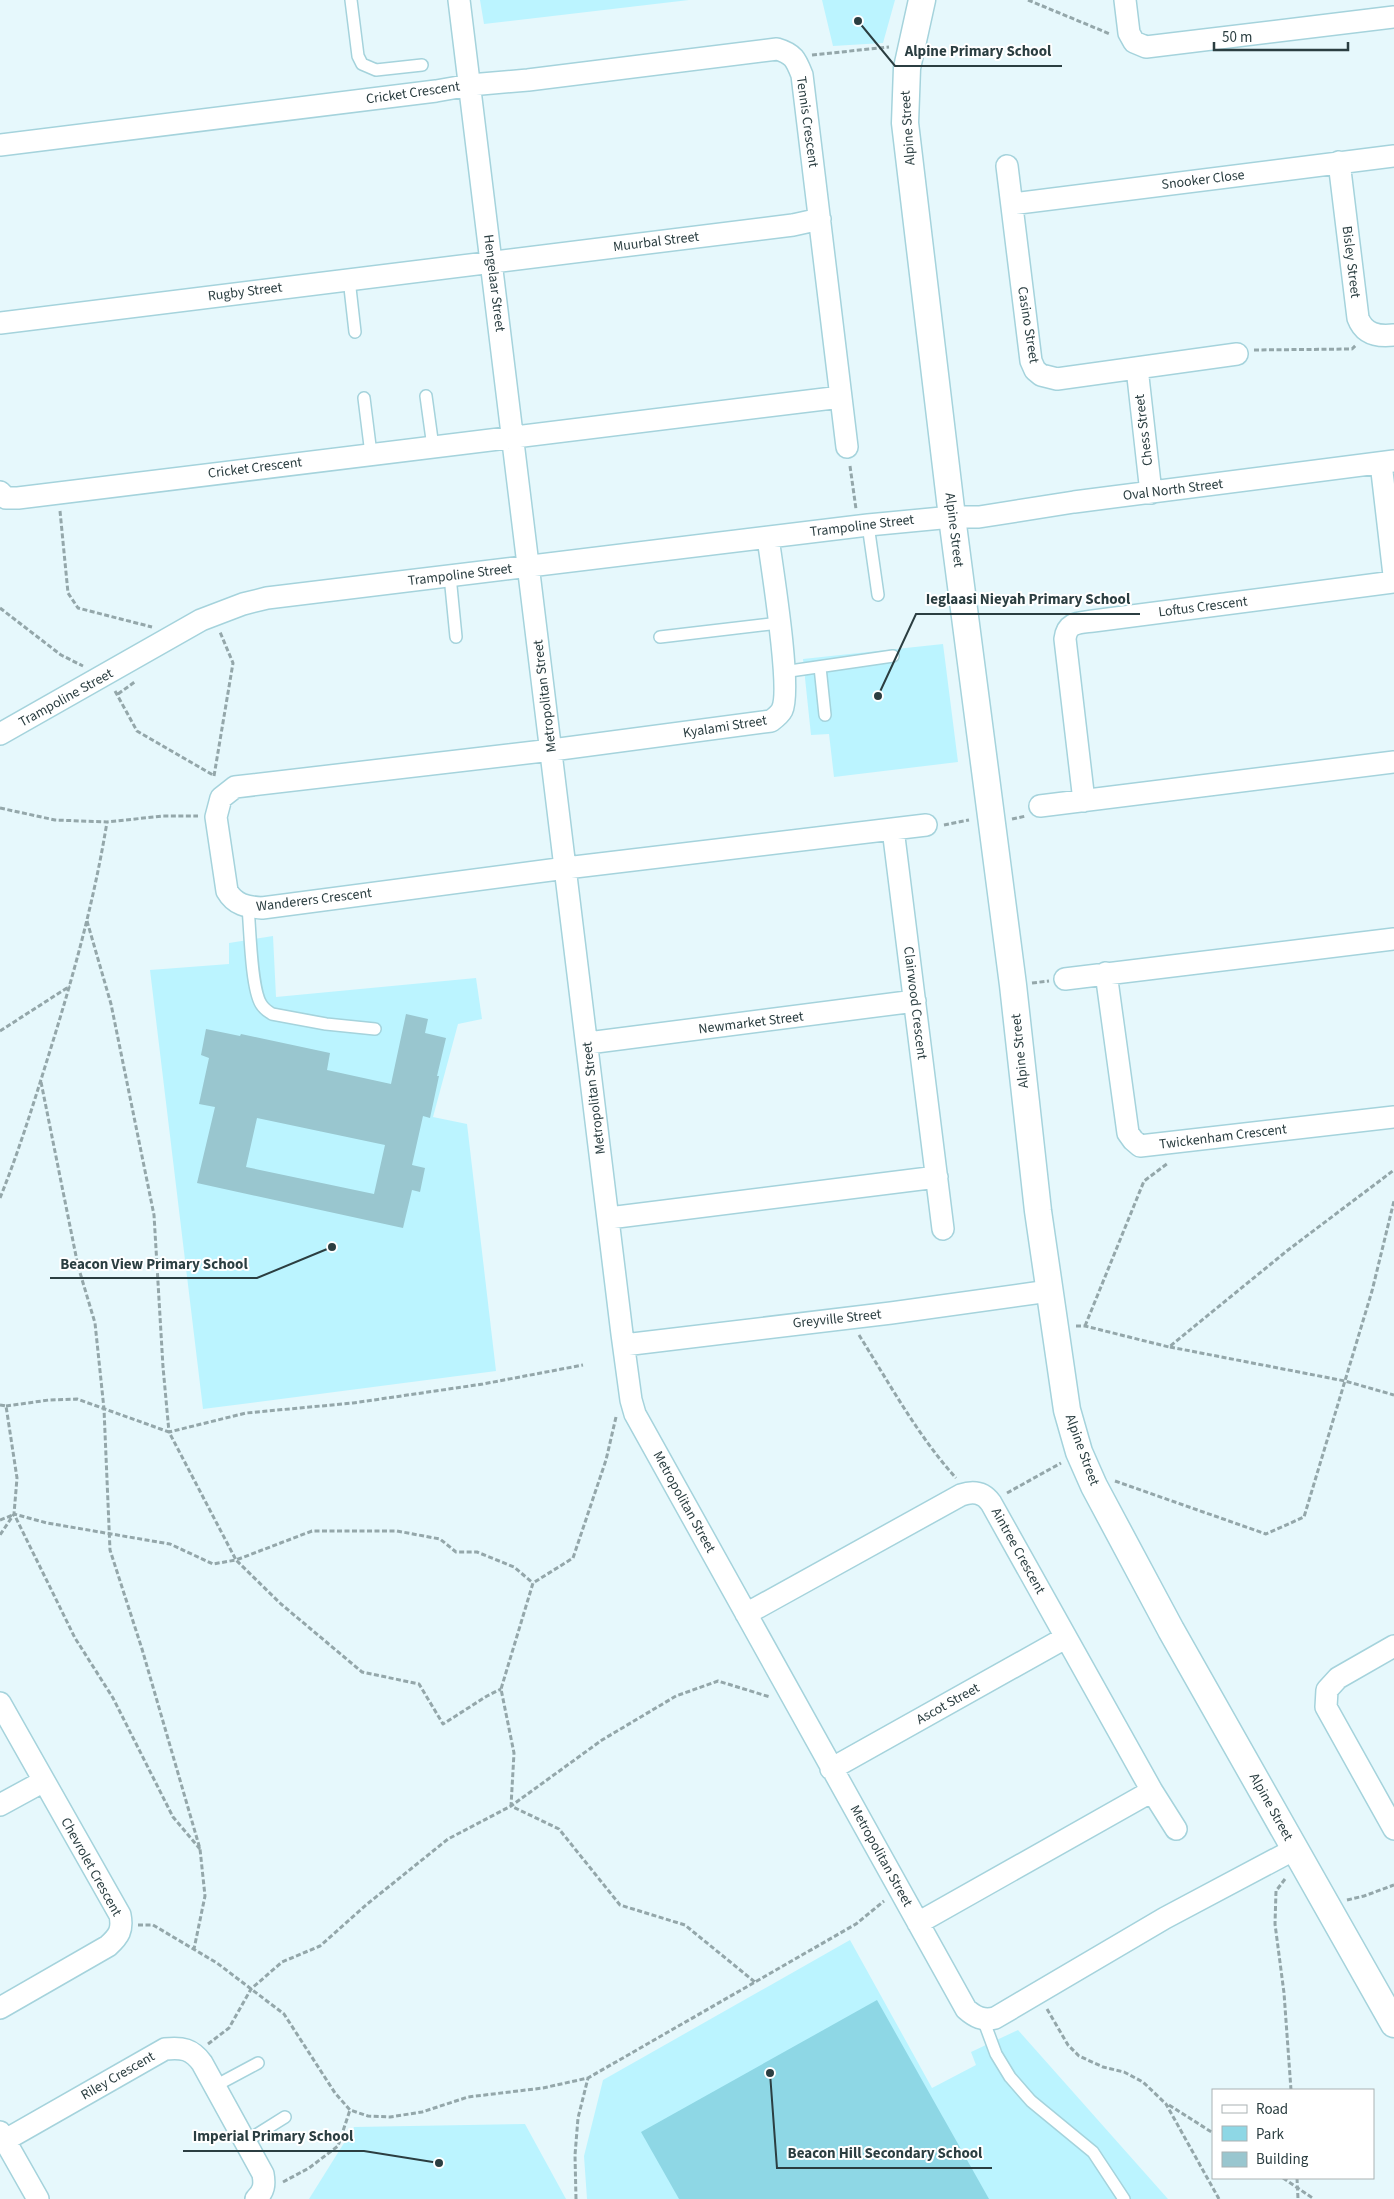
<svg xmlns="http://www.w3.org/2000/svg" width="1394" height="2199" font-family="'Source Sans 3',sans-serif">
<rect width="100%" height="100%" fill="#e6f8fc"/>
<path fill="#bbf4ff" d="M480,0H689L484,24Z
M822,0H895L883,43L833,46Z
M943,644L958,762L834,777L829,734L811,735L803,659Z
M273,936L276,997L476,978L482,1019L458,1024L433,1117L467,1124L496,1371L203,1409L150,970L229,964V943Z
M850,1940L932,2088L976,2065L971,2052L1018,2030L1168,2199H587L584,2156L603,2080Z
M525,2124L566,2199H309L354,2127Z"/>
<path fill="#8ed7e5" d="M877,2000L989,2199H679L641,2132Z"/>
<path fill="#99c6cf" fill-rule="evenodd" d="M406,1014L428,1019L425,1033L446,1038L437,1076H439L430,1118L423,1116L412,1165L425,1168L420,1192L412,1190L403,1228L197,1183L215,1107L199,1104L209,1058L201,1055L206,1029L240,1036L241,1034L330,1053L327,1070L391,1084ZM257,1118L385,1145L374,1194L246,1167Z"/>
<g fill="none" stroke-linecap="round" stroke-linejoin="round">
<defs>
<path id="service" d="M351,0L358,56L362,64L376,70L422,65
M349,279L355,332
M426,396L433,447
M364,398L371,454
M868,525L878,595
M450,576L456,637
M660,637L779,623
M820,667L825,715
M783,672L893,656
M248,907C250,928 251,988 261,1004C264,1009 267,1011 272,1014L326,1024L375,1029
M983,2019L996,2054L1010,2077L1031,2101L1093,2152L1124,2199
M215,2086L258,2063
M245,2142L285,2117"/>
<path id="minor" d="M459,0L622,1334L631,1400L635,1414L966,2009C975,2017 983,2021 995,2018L1165,1918L1295,1849
M1125,0L1129,33L1134,42L1146,47L1394,17
M0,145L436,91L470,85L528,80L777,49C794,54 796,60 802,75L847,447
M1339,162L1358,318C1364,334 1378,337 1394,335
M1007,166L1031,361L1035,370L1041,375L1057,379L1237,354
M1012,204L1394,156
M0,323L793,225L820,219
M1137,368L1151,493
M1381,463L1394,575
M0,492L6,498H18L841,397
M768,538C772,567 792,690 782,710C780,714 775,718 771,721L552,750L235,787L221,798L216,817L227,891C235,905 247,907 262,908L566,868L926,825
M0,734L201,620L243,604L267,598L868,525L952,517H979L1074,502L1394,461
M1084,801L1065,639C1067,622 1078,623 1093,621L1394,582
M1040,806L1394,762
M893,829L943,1229
M1106,973L1128,1133L1133,1140L1140,1146L1394,1117
M1065,979L1394,939
M588,1043L915,1001
M609,1218L937,1177
M624,1345L891,1313L1049,1291
M746,1614L961,1495C973,1491 983,1492 991,1503L1152,1791L1176,1829
M1394,1646L1338,1678L1327,1690L1326,1707L1394,1829
M0,1703L120,1915C123,1930 119,1936 108,1946L0,2008
M831,1769L1065,1638
M0,1805L44,1781
M918,1923L1152,1791
M0,2132L38,2199
M0,2143L165,2049C182,2047 192,2049 202,2063L263,2174C265,2185 264,2191 256,2199"/>
<path id="tertiary" d="M922,0L907,68L905,123L952,517L1013,985L1038,1211L1067,1410L1079,1452L1094,1486L1171,1630L1394,2024"/>
</defs>
<use href="#service" stroke="#a5d3dc" stroke-width="14"/>
<use href="#minor" stroke="#a5d3dc" stroke-width="24"/>
<use href="#tertiary" stroke="#a5d3dc" stroke-width="29"/>
<path stroke="#94a7aa" stroke-width="3" stroke-dasharray="5 2.5" stroke-linecap="butt" d="M1028,0L1110,34
M812,55L889,47
M1254,350L1352,349L1356,345
M850,466L856,509
M60,511L68,593L78,608L152,627
M0,608L61,655L83,666
M115,691L137,731L213,775
M118,694L136,681
M214,776L233,663L220,632
M0,808L55,820L107,822L163,816H198
M1012,819L1026,816
M944,825L969,820
M87,921L111,1004L154,1215L163,1367L169,1432L246,1413L353,1403L483,1384L583,1365
M1032,983L1049,981
M0,1031L70,986
M41,1082L78,1266L95,1323L104,1409L110,1550L142,1649L200,1849L205,1896L194,1949
M0,1198C19,1151 34,1102 49,1054C73,977 94,902 107,822
M1076,1326H1085L1169,1347L1288,1250L1394,1170
M1085,1326L1144,1181L1168,1163
M859,1335C889,1383 918,1436 956,1478
M1170,1347L1345,1381L1394,1395
M0,1405L6,1406L17,1478L14,1514L0,1535
M6,1406L49,1400L77,1399L169,1432L236,1560L312,1531H397L440,1539L456,1552H477L514,1567L533,1583
M616,1417L606,1460L573,1558L533,1583L501,1689L514,1753L511,1806L559,1829L620,1905L685,1925L756,1983
M1115,1481L1266,1534L1304,1517L1372,1291L1394,1201
M1007,1493L1061,1463
M0,1520L13,1515
M200,1849L173,1817L113,1698L75,1638L14,1514L47,1523L170,1544L213,1564L236,1560L281,1604L362,1672L419,1684L443,1724L487,1696L501,1689
M1285,1879L1276,1891L1275,1924L1284,1993L1291,2090
M1347,1900L1364,1896L1394,1885
M138,1925H153L217,1963L284,2014L335,2093L350,2110L368,2116L390,2117L422,2112L468,2097L543,2088L588,2078L856,1924L884,1901
M1047,2009L1068,2045L1079,2056L1103,2067L1124,2072L1143,2082L1166,2104L1219,2199
M208,2044L229,2028L251,1989L282,1962L320,1946L366,1905L448,1839L511,1806L602,1740L676,1696L718,1681L770,1697
M1169,2105L1213,2133
M1283,2178L1314,2199
M1297,2178L1298,2199
M283,2182L309,2168L338,2146L350,2110
M576,2199L575,2155L578,2118L588,2078"/>
<use href="#service" stroke="#fff" stroke-width="11"/>
<use href="#minor" stroke="#fff" stroke-width="21"/>
<use href="#tertiary" stroke="#fff" stroke-width="26"/>
</g>
<g text-anchor="middle" dominant-baseline="central" stroke-width="4" stroke-linejoin="round" paint-order="stroke">
<g font-size="14" fill="#2b3e41" stroke="#fff">
<text transform="translate(413 93) rotate(-8)">Cricket Crescent</text>
<text transform="translate(807 122) rotate(82)">Tennis Crescent</text>
<text transform="translate(908 128) rotate(-94)">Alpine Street</text>
<text transform="translate(1203 180) rotate(-7)">Snooker Close</text>
<text transform="translate(656 242) rotate(-7)">Muurbal Street</text>
<text transform="translate(1351 262) rotate(83)">Bisley Street</text>
<text transform="translate(494 283) rotate(83)">Hengelaar Street</text>
<text transform="translate(245 292) rotate(-7)">Rugby Street</text>
<text transform="translate(1028 325) rotate(81)">Casino Street</text>
<text transform="translate(1144 430) rotate(-97)">Chess Street</text>
<text transform="translate(255 468) rotate(-7)">Cricket Crescent</text>
<text transform="translate(1173 490) rotate(-7)">Oval North Street</text>
<text transform="translate(862 526) rotate(-7)">Trampoline Street</text>
<text transform="translate(954 530) rotate(83)">Alpine Street</text>
<text transform="translate(460 575) rotate(-7)">Trampoline Street</text>
<text transform="translate(1203 607) rotate(-7)">Loftus Crescent</text>
<text transform="translate(545 696) rotate(-97)">Metropolitan Street</text>
<text transform="translate(66 698) rotate(-29)">Trampoline Street</text>
<text transform="translate(725 727) rotate(-9)">Kyalami Street</text>
<text transform="translate(314 900) rotate(-7)">Wanderers Crescent</text>
<text transform="translate(915 1003) rotate(83)">Clairwood Crescent</text>
<text transform="translate(751 1023) rotate(-7)">Newmarket Street</text>
<text transform="translate(1020 1051) rotate(-96)">Alpine Street</text>
<text transform="translate(594 1098) rotate(-97)">Metropolitan Street</text>
<text transform="translate(1223 1137) rotate(-7)">Twickenham Crescent</text>
<text transform="translate(837 1319) rotate(-6)">Greyville Street</text>
<text transform="translate(1082 1450) rotate(70)">Alpine Street</text>
<text transform="translate(684 1502) rotate(61)">Metropolitan Street</text>
<text transform="translate(1018 1551) rotate(61)">Aintree Crescent</text>
<text transform="translate(948 1704) rotate(-29)">Ascot Street</text>
<text transform="translate(1271 1807) rotate(61)">Alpine Street</text>
<text transform="translate(881 1856) rotate(61)">Metropolitan Street</text>
<text transform="translate(91 1867) rotate(61)">Chevrolet Crescent</text>
<text transform="translate(118 2076) rotate(-30)">Riley Crescent</text>
</g>
</g>
<path fill="none" stroke="#2b3e41" stroke-width="2" d="M858 21L895 66H1062M878 696L916 614H1140M332 1247L257 1278H50M439 2163L364 2151H183M770 2073L777 2168H992"/>
<g fill="#2b3e41" stroke="#fff" stroke-width="2">
<circle cx="858" cy="21" r="5"/>
<circle cx="878" cy="696" r="5"/>
<circle cx="332" cy="1247" r="5"/>
<circle cx="439" cy="2163" r="5"/>
<circle cx="770" cy="2073" r="5"/>
</g>
<g font-size="15" text-anchor="middle" font-weight="bold" fill="#2b3e41" stroke="#fff" stroke-width="4" stroke-linejoin="round" paint-order="stroke">
<text x="978" y="56">Alpine Primary School</text>
<text x="1028" y="604">Ieglaasi Nieyah Primary School</text>
<text x="154" y="1269">Beacon View Primary School</text>
<text x="273" y="2141">Imperial Primary School</text>
<text x="885" y="2158">Beacon Hill Secondary School</text>
</g>
<rect x="1212" y="2089" width="162" height="90" fill="#ffffff" stroke="#aab2b3"/>
<rect x="1222" y="2105" width="25" height="8" fill="#ffffff" stroke="#aab2b3"/>
<text x="1256" y="2114" font-size="15" fill="#2b3e41">Road</text>
<rect x="1222" y="2126" width="25" height="15" fill="#8ed7e5" stroke="#aab2b3"/>
<text x="1256" y="2139" font-size="15" fill="#2b3e41">Park</text>
<rect x="1222" y="2152" width="25" height="15" fill="#99c6cf" stroke="#aab2b3"/>
<text x="1256" y="2164" font-size="15" fill="#2b3e41">Building</text>
<path d="M1214 42v8h134v-8" fill="none" stroke="#2b3e41" stroke-width="2.5"/>
<text x="1222" y="42" font-size="15" fill="#2b3e41" stroke="#ffffff" stroke-width="4" paint-order="stroke">50 m</text>
</svg>
